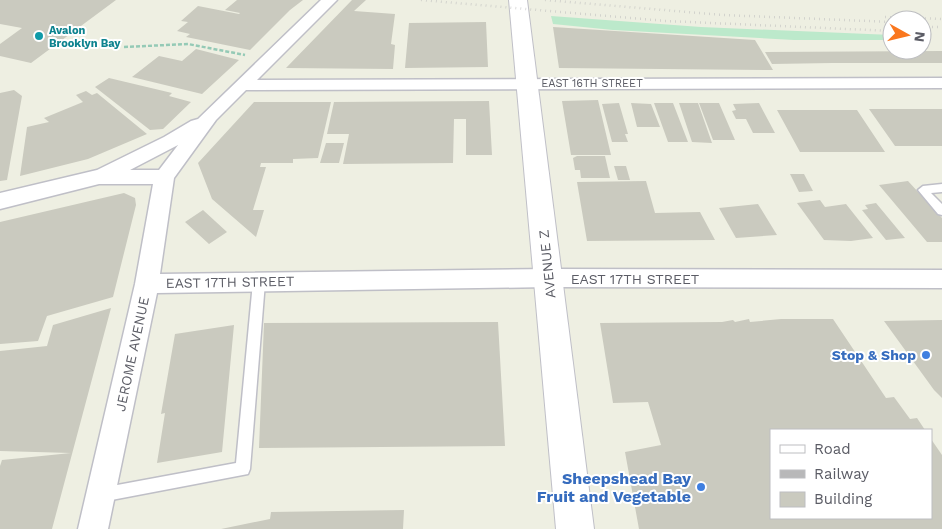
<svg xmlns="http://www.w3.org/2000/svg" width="942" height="529" font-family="'Work Sans',sans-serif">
<rect width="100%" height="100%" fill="#eeefe2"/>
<path fill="#bce9cb" d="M551,16L701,27L892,35V40H794L613,30L553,24Z"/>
<path fill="#cacabf" d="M0,0H116L31,63L0,56V44L22,28L0,24Z
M237,0H303L290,10L250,50L186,37L190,34L177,31L188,22L181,21L198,6L239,14L240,13L225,10Z
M352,0H366L354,11L395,14L391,44L395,45L393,69L286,68Z
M486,22L488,67L405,68L409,23Z
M553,27L755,40L773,70L559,68Z
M196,49L239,60L202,94L132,77L159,56L182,61Z
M942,51V63H832L772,64L765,52Z
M109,78L172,93L169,96L191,102L163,129L150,130L95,87Z
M14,90L22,96L7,180L0,181V93Z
M86,91L92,95L97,93L147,134L88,159L20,176L27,127L49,122L44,118L83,102L76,95Z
M598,100L611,155H571L562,101Z
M489,101L492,155H466V119H454L453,163L343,164L349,134H327L334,102Z
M254,102H331L318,158L293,159V163H261L260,167H266L253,210H264L256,237L212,199L198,163Z
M619,103L628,134H625L628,142H612L602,104Z
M631,103L651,104L660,127H637Z
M654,103H673L688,142H668Z
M679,103H698L712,143L692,142Z
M699,103H719L735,140H713Z
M759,103L775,133H753L746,119H736L732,111L736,110L733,104Z
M869,109H942V146H895Z
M777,110H857L885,152H800Z
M326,143H344L339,163H320Z
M577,156H605L610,178H581L580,170H575L573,158Z
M614,166H626L630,180H618Z
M790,174H804L813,191L799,192Z
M646,181L655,213L700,212L715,240L587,241L577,182Z
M908,181L942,218V242H927L879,185Z
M124,193L135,198L136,205L113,297L47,316L38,341L0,344V222Z
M820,200L825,207L846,204L873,238L851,241L824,240L797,203Z
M876,203L905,238L886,240L862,210L868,209L865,205Z
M758,204L777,235L736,238L719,208Z
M203,210L227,232L209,244L185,222Z
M111,308L52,529H0V466L2,460L71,453L0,451V351L47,346L53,325Z
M749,319L750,322L781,319H833L886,398L894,397L910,419L917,418L925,430H771V518H931V439L942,455V529H639L625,452L661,445L648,402L613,403L600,323L722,322L733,320L735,322Z
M942,320V398L934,390L884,321Z
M498,322L505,446L259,448L264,323Z
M234,325L222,452L157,463L165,413L161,414L175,334Z
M404,510L403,529H221L270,519L271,512Z"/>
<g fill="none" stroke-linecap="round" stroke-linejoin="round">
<defs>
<path id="service" d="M942,184V192L931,193L942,204V215L938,214L918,190L923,186Z
M259,277L263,279L265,282L250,469L248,474L101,502L96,500L94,495L96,490L101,488L236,463L253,282L255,279Z"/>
<path id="minor" d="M321,0H337L257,80L942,78V88L246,90L216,120L174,178L160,274L549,269L942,270V288L549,287L157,293L108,529H78L135,284L153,184H99L0,209V193L97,170L164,137L191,121L198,119ZM178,145L159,170H130Z"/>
<path id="tertiary" d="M509,0H527L594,529H556Z"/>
</defs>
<use href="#service" stroke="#bfbfc7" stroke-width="3"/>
<use href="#minor" stroke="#bfbfc7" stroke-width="3"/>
<use href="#tertiary" stroke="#bfbfc7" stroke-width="2"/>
<path stroke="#95cab6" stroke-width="2.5" stroke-dasharray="4 2" stroke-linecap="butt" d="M124,47L188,44L245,55"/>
<use href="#service" fill="#fff" fill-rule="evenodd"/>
<use href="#minor" fill="#fff" fill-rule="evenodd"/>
<use href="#tertiary" fill="#fff" fill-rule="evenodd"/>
<path stroke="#b8b8b9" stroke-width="2.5" stroke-dasharray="0.5 4.5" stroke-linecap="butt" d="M421,0L666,21L892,31
M545,0L723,15L892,22
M885,17L942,19
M922,27H942"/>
</g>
<circle fill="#0f9aa8" stroke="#fff" stroke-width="2" cx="39" cy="36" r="5"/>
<g fill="#3f7fe0" stroke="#fff" stroke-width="2">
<circle cx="926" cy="355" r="5"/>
<circle cx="701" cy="487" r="5"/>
</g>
<g text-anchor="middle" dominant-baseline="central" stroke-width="4" stroke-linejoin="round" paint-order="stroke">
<g font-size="11" font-weight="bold" fill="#0d838f" stroke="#fff" text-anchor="start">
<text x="49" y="30">Avalon<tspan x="49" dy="13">Brooklyn Bay</tspan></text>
</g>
<g font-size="11" fill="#5b5c65" stroke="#fff">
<text x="592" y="83">EAST 16TH STREET</text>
</g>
<g font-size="14" fill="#5b5c65" stroke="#fff">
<text transform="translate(547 264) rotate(-96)">AVENUE Z</text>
<text x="635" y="279">EAST 17TH STREET</text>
<text transform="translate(230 282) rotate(-1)">EAST 17TH STREET</text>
<text transform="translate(132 354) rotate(-78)">JEROME AVENUE</text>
</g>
<g font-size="14" font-weight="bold" fill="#366cbe" stroke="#fff" text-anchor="end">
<text x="916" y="355">Stop &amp; Shop</text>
</g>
<g font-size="16" font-weight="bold" fill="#366cbe" stroke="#fff" text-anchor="end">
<text x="691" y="478">Sheepshead Bay<tspan x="691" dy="18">Fruit and Vegetable</tspan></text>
</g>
</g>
<rect x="770" y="429" width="162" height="90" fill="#ffffff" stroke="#bdbec1"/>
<rect x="780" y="445" width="25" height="8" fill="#ffffff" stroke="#bdbec1"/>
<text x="814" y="454" font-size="15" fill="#5b5c65">Road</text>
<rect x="780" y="470" width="25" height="8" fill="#b8b8b9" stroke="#bdbec1"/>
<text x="814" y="479" font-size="15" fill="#5b5c65">Railway</text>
<rect x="780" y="492" width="25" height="15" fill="#cacabf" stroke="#bdbec1"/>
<text x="814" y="504" font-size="15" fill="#5b5c65">Building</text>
<g transform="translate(907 35) rotate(98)"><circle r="24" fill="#ffffff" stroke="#bdbec1"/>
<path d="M0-4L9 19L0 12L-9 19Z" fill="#fa771e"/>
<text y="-8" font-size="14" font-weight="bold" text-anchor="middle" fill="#5b5c65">N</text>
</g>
</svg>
